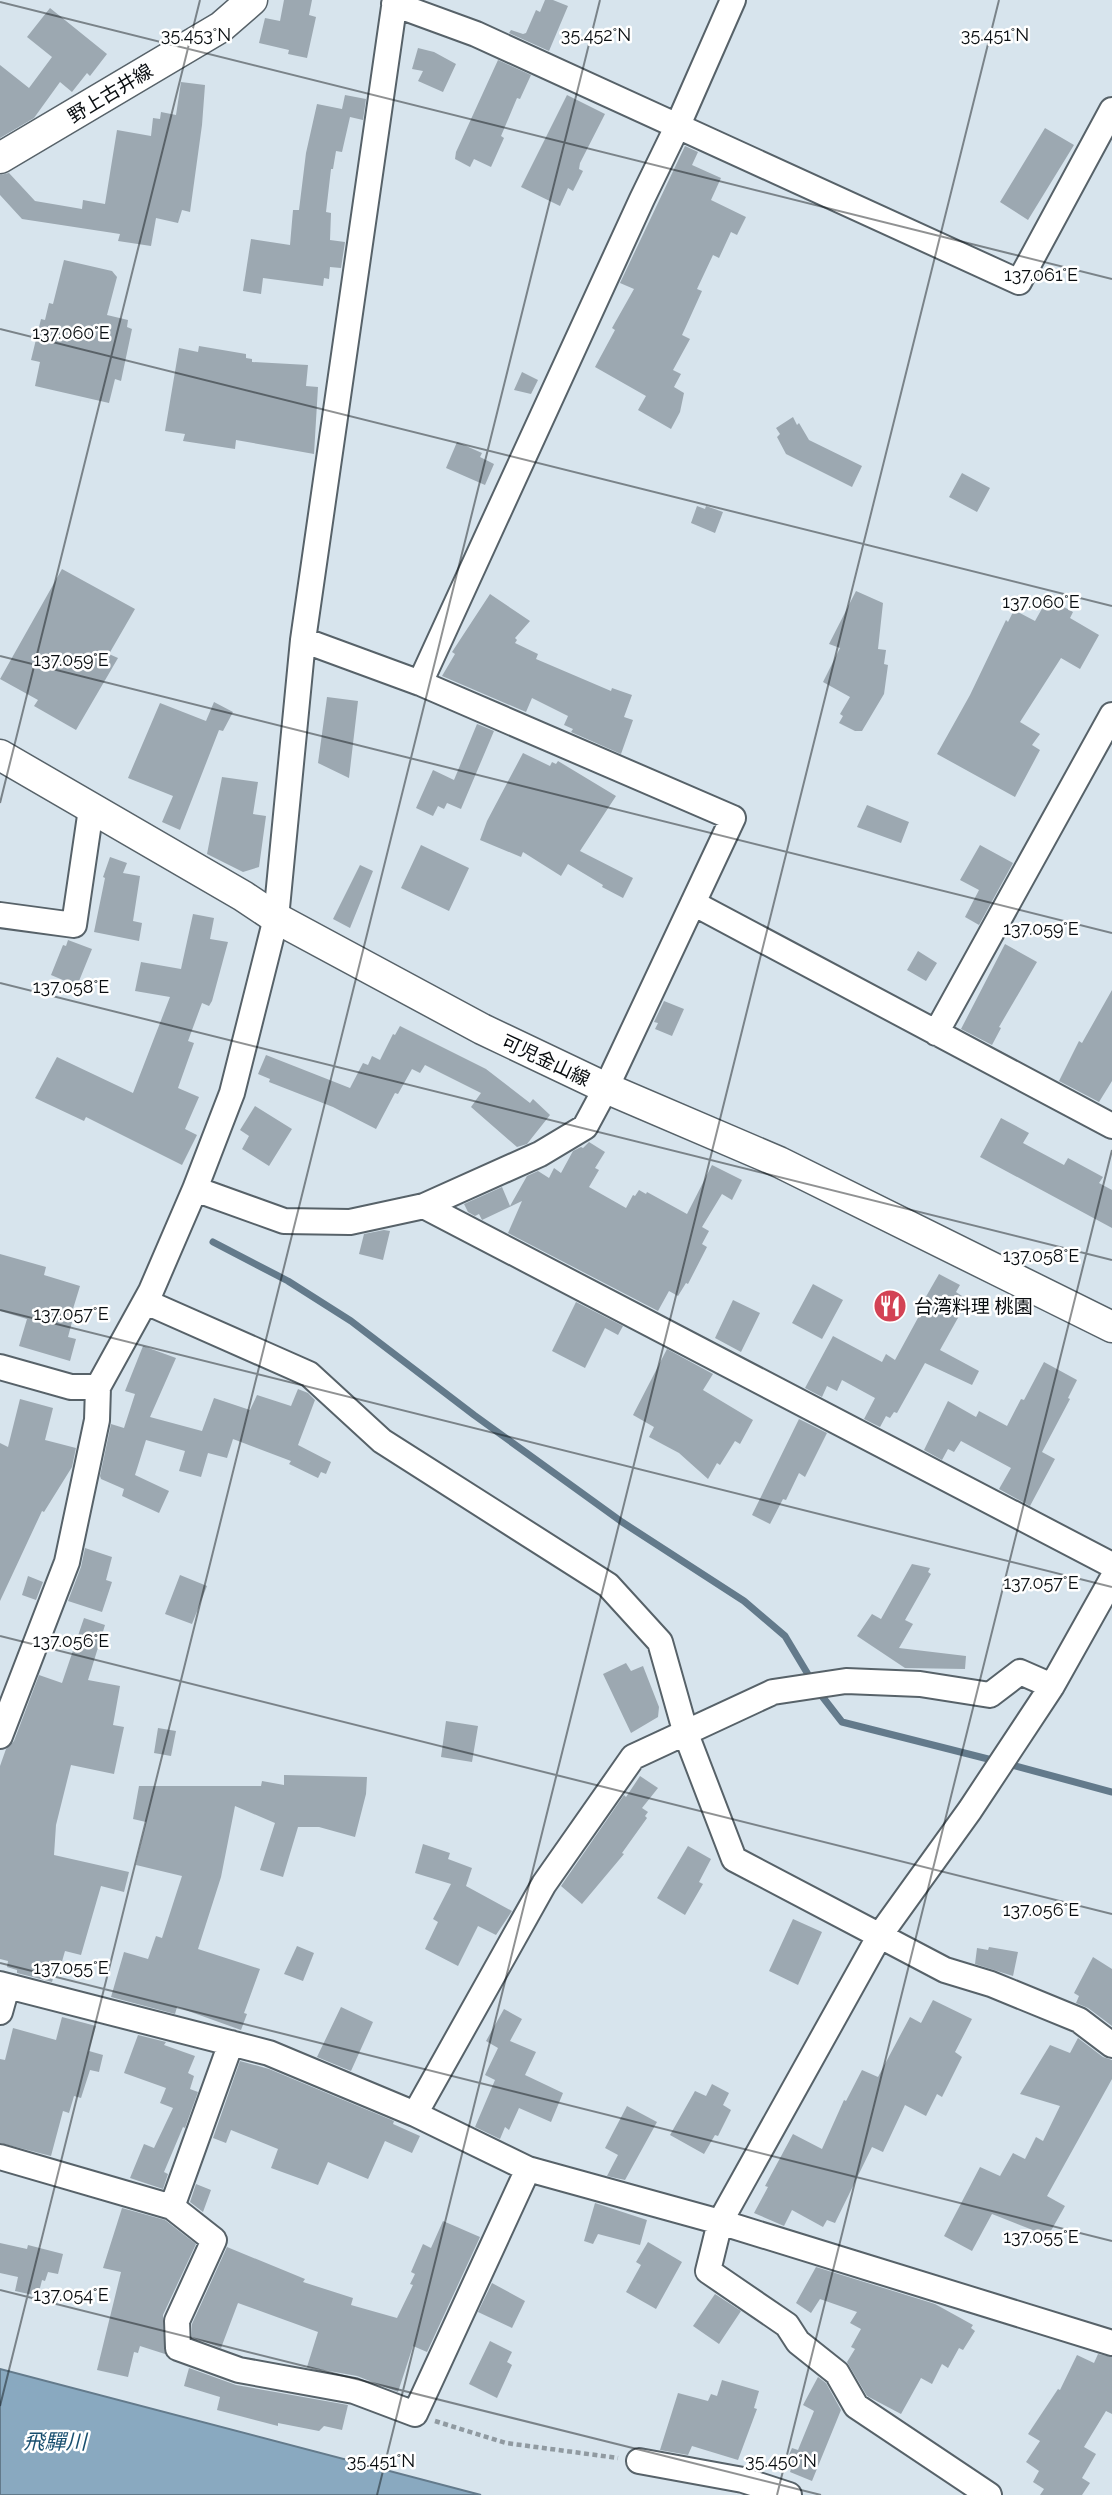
<svg xmlns="http://www.w3.org/2000/svg" width="1112" height="2495" font-family="Raleway,'Noto Sans JP',sans-serif">
<rect width="100%" height="100%" fill="#d7e4ed"/>
<path fill="#89a9c0" stroke="#637a8b" stroke-width="2" d="M0,2369L481,2495H0Z"/>
<g fill="none" stroke-linecap="round" stroke-linejoin="round">
<path stroke="#637a8b" stroke-width="7" d="M213,1242L288,1281L351,1321L474,1415L622,1522L744,1601L785,1636L812,1681
M818,1691L842,1722L996,1761
M1008,1764L1112,1792"/>
</g>
<path fill="#9ca8b1" d="M284,0H312L309,15L316,17L307,58L288,54L289,50L259,43L265,18L280,21Z
M545,0H553L568,6L549,51L509,33L511,30L523,34L526,33L536,10L540,12Z
M50,8L107,54L90,76L87,73L72,92L60,82L34,118L0,138V65L29,88L52,57L27,37Z
M418,48L434,52L456,64L443,92L418,81L423,71L412,69Z
M498,60L531,75L520,99L517,98L501,136L504,138L491,167L474,159L470,167L455,159L456,152Z
M181,82L205,85L202,125L190,212L182,210L178,223L156,218L151,246L118,241L120,234L22,219L0,195V175L9,173L35,201L82,209L83,200L105,204L117,130L151,136L153,118L160,119L161,112L176,115Z
M345,95L366,99L363,120L350,117L342,152L336,151L333,169H331L326,212L331,213L330,240L345,242L341,268L330,267L329,279L324,278L323,286L263,278L261,294L243,291L251,239L290,245L293,210H299L306,153L317,104L342,109Z
M567,95L605,114L580,163L579,169L583,171L573,191L568,188L560,206L521,187Z
M1045,128L1074,145L1028,220L1000,202Z
M685,146L698,152L692,165L721,178L711,200L746,217L737,235L731,232L719,258L713,255L697,289L702,291L682,335L690,339L673,370L681,374L674,387L684,393L680,412L671,429L638,410L646,396L595,367L615,330L612,328L634,289L620,283Z
M64,260L112,271L117,277L107,315L128,320L127,327L132,329L121,381L115,379L109,403L35,386L40,362L31,360L41,319L45,320L49,303L53,304Z
M199,346L246,354V358L252,359V362L308,365L306,386L318,387L314,454L236,440L235,449L183,441L185,434L165,431L179,348L198,352Z
M522,372L538,380L531,394L514,390Z
M793,417L797,425L799,423L809,440L862,466L852,487L786,454L777,437L780,434L776,428Z
M457,442L482,453L480,457L494,464L485,485L446,468Z
M962,473L990,488L977,512L949,497Z
M697,506L705,509L706,506L723,512L715,533L691,523Z
M62,569L135,609L109,654L118,658L76,730L34,706L38,700L0,679Z
M856,591L883,603L878,649L886,650L884,664L888,665L884,694L862,731H855L839,723L843,716L840,714L850,697L823,682L840,648L829,644Z
M490,594L530,621L515,638L517,640L515,643L538,654L536,659L611,691L612,688L632,695L624,717L633,720L621,754L571,732L573,729L564,725L568,716L532,698L526,712L442,676L455,654L452,652Z
M1048,598L1073,612L1070,618L1099,635L1080,669L1061,658L1020,722L1040,734L1032,745L1040,750L1015,797L937,754L970,695L1006,620L1008,622L1014,610L1035,621Z
M327,697L358,701L349,778L318,763Z
M214,702L233,712L223,731L219,730L180,830L162,822L173,796L128,778L160,703L206,721Z
M477,724L494,731L461,809L447,803L444,809L438,806L433,816L416,808L433,770L454,780Z
M523,753L550,766L552,762L556,764L558,761L616,796L580,851L633,878L623,898L602,887L603,885L568,864L561,876L523,852L521,857L480,840L487,821Z
M222,777L258,782L253,814L266,816L259,867L243,872L207,854Z
M867,805L909,822L901,843L857,827Z
M421,845L469,868L449,911L401,888Z
M980,845L1013,863L979,925L965,917L979,890L960,880Z
M110,857L127,863L123,873L140,876L133,921L142,923L139,941L94,932L105,878L103,877Z
M360,865L373,871L350,928L333,919Z
M193,914L214,918L210,939L228,942L212,1001L209,1006L202,1003L188,1041L194,1043L178,1088L199,1097L185,1129L197,1135L182,1165L86,1117L84,1121L35,1098L57,1057L133,1093L170,997L135,991L141,962L181,969Z
M68,940L92,949L77,986L51,975L63,945L66,946Z
M1005,944L1037,962L999,1027L1001,1028L992,1045L961,1029Z
M918,951L937,963L926,981L907,970Z
M1112,990V1081L1099,1102L1059,1081L1079,1041L1082,1043Z
M664,1001L684,1009L672,1036L655,1029L658,1023L654,1022Z
M400,1026L486,1069L530,1103L533,1099L550,1115L527,1144L517,1147L471,1107L481,1093L425,1065L420,1073L412,1069L398,1094L395,1093L376,1129L333,1107L269,1082L270,1079L258,1074L266,1055L350,1088L363,1063L368,1065L372,1056L380,1060L393,1034L395,1035Z
M255,1106L292,1129L269,1166L242,1149L249,1136L240,1130Z
M1001,1118L1029,1133L1023,1143L1064,1165L1068,1158L1103,1177L1099,1183L1112,1190V1228L980,1157Z
M589,1142L605,1152L595,1168L599,1170L589,1187L626,1208L633,1195L635,1196L639,1190L646,1194L647,1192L687,1214L712,1165L742,1180L732,1200L722,1194L702,1227L709,1231L702,1244L707,1247L688,1284L686,1283L678,1296L669,1291L658,1311L508,1233L522,1201L482,1220L479,1214L475,1216L468,1212L464,1204L502,1187L510,1206L527,1176L538,1171L549,1178L554,1168L561,1173L573,1151L581,1147L583,1148Z
M384,1230L390,1231L383,1260L359,1254L364,1234Z
M0,1254L46,1267L44,1275L80,1286L69,1322H72L68,1337L76,1339L70,1361L19,1346L27,1319L0,1311Z
M939,1274L960,1285L956,1292L968,1300L940,1350L979,1371L972,1385L925,1363L897,1413L894,1412L890,1418L886,1416L880,1427L864,1419L875,1398L842,1380L837,1391L827,1386L822,1397L805,1388L833,1336L882,1362L886,1354L895,1360L919,1316L916,1314Z
M813,1284L843,1300L822,1339L792,1323Z
M733,1300L760,1313L741,1352L715,1338Z
M576,1302L623,1326L618,1335L605,1328L585,1368L552,1351Z
M143,1346L176,1358L150,1417L202,1431L214,1398L250,1410L257,1395L291,1406L298,1389L308,1393L315,1400L298,1445L331,1462L326,1474L321,1472L318,1478L289,1464L291,1461L233,1439L227,1458L208,1453L201,1477L179,1471L185,1451L146,1440L135,1475L169,1491L159,1513L122,1496L124,1489L101,1479L100,1476L111,1424L124,1428L135,1394L125,1391Z
M667,1349L713,1374L703,1390L753,1420L740,1444L735,1441L720,1465L717,1463L708,1479L679,1453L649,1437L654,1427L633,1415Z
M1044,1362L1077,1380L1068,1398L1070,1399L1042,1452L1055,1459L1030,1506L999,1489L1011,1468L961,1441L954,1452L948,1449L942,1460L924,1450L948,1401L976,1417L979,1411L1007,1426L1021,1399L1024,1400Z
M20,1399L53,1408L45,1440L76,1448L72,1467L44,1512L42,1511L0,1601V1443L8,1447Z
M799,1419L827,1433L805,1477L799,1473L786,1500L783,1499L770,1524L752,1515Z
M85,1548L112,1557L106,1580L112,1582L102,1612L68,1601L81,1567Z
M912,1564L930,1568L928,1572L931,1574L905,1620L913,1624L899,1648L966,1656L965,1669L905,1668L857,1636L872,1614L881,1619Z
M180,1575L207,1586L192,1624L165,1614Z
M28,1576L43,1582L36,1600L22,1595Z
M84,1618L105,1625L88,1680L120,1686L113,1725L124,1727L114,1774L71,1765L56,1825L54,1855L129,1872L124,1892L101,1886L81,1955L65,1951L61,1965L57,1964L52,1982L17,1973V1970L7,1967L8,1961L0,1959V1766L6,1749L14,1741L39,1675L62,1683Z
M626,1663L631,1671L643,1666L659,1707L658,1717L631,1733L603,1674Z
M446,1721L478,1726L472,1762L441,1757Z
M158,1728L176,1731L171,1756L154,1753Z
M284,1775L367,1777L366,1794L355,1837L319,1827H298L283,1877L260,1870L275,1823L235,1806L221,1877L198,1949L260,1969L244,2013L247,2014L241,2030L177,2007L175,2014L111,1997L124,1952L148,1959L156,1936L162,1938L182,1876L136,1865L146,1822L133,1819L139,1786H261L262,1781L284,1785Z
M640,1776L658,1788L642,1808L648,1812L645,1816L647,1818L622,1853L624,1854L582,1904L561,1886L624,1795L626,1797Z
M423,1844L450,1853L448,1859L472,1868L466,1886L512,1911L496,1935L478,1926L458,1966L425,1949L438,1922L433,1919L451,1884L415,1873Z
M688,1846L711,1859L699,1882L703,1884L685,1915L657,1898Z
M793,1919L822,1932L798,1985L769,1971Z
M297,1946L314,1953L303,1981L284,1974Z
M989,1947L1018,1952L1013,1976L975,1964L977,1948L988,1950Z
M1093,1957L1112,1969V2026L1088,2008L1076,2003L1079,1996L1074,1993Z
M933,2000L972,2019L955,2052L962,2057L942,2097L937,2094L926,2116L905,2105L883,2152L872,2147L835,2223L827,2220L823,2227L792,2210L784,2226L754,2213L768,2187L765,2186L793,2134L822,2149L844,2100L846,2101L862,2070L878,2077L910,2017L921,2023Z
M341,2007L373,2022L351,2071L317,2057Z
M504,2009L522,2019L510,2041L536,2052L525,2075L563,2093L551,2122L519,2108L509,2130L505,2127L500,2139L475,2127L495,2080L485,2075L498,2048L486,2041Z
M62,2017L96,2026L89,2051L103,2055L99,2072L90,2070L81,2098L74,2096L69,2113L63,2111L51,2156L0,2143V2059L5,2060L13,2028L56,2040Z
M138,2035L166,2042L164,2045L195,2056L188,2073L194,2076L190,2089L198,2092L185,2128L183,2127L164,2172L168,2174L163,2189L130,2178L144,2144L154,2148L173,2108L160,2103L166,2088L124,2073Z
M1078,2038L1103,2057L1112,2060V2079L1047,2196L1065,2206L1048,2236L992,2214L972,2251L944,2236L980,2167L1000,2176L1013,2153L1025,2159L1036,2137L1043,2141L1060,2106L1020,2094L1050,2045L1070,2053Z
M240,2061L269,2069L394,2121L393,2124L420,2136L412,2153L385,2141L368,2179L328,2162L318,2185L271,2168L278,2149L231,2130L226,2143L213,2138Z
M712,2084L729,2093L723,2105L731,2110L718,2136L715,2135L704,2154L670,2135L695,2091L706,2096Z
M627,2106L657,2122L625,2180L607,2176L618,2155L605,2148Z
M196,2184L211,2190L203,2212L190,2202Z
M595,2203L647,2220L640,2245L598,2234L593,2244L584,2241Z
M122,2208L165,2220L196,2244L163,2315L165,2354L140,2346L138,2353L134,2352L128,2377L97,2370L121,2272L103,2268Z
M443,2221L480,2237L427,2352L413,2346L398,2392L357,2376L307,2367L318,2332L238,2303L221,2348L192,2337V2324L227,2247L305,2279L303,2282L353,2298L351,2305L397,2318L413,2285L410,2284L415,2274L411,2272L423,2244L431,2248Z
M648,2242L682,2262L656,2309L626,2292L641,2265L636,2262Z
M0,2243L27,2249L28,2245L63,2254L58,2274L48,2272L45,2281L42,2280L38,2296L15,2291L18,2277L0,2273Z
M816,2267L935,2304L973,2325L971,2328L975,2331L963,2350L959,2348L948,2368L942,2364L932,2384L921,2378L901,2414L867,2396L847,2362L855,2349L851,2347L861,2329L850,2323L857,2312L820,2299L811,2313L796,2303Z
M492,2283L525,2301L512,2328L478,2312Z
M715,2294L741,2311L719,2344L693,2326Z
M490,2341L512,2352L507,2362L512,2365L497,2398L469,2384Z
M1098,2354L1112,2357V2414L1106,2411L1084,2447L1096,2454L1082,2478L1090,2483L1082,2495H1040L1044,2489L1033,2482L1039,2471L1026,2462L1040,2441L1028,2434L1058,2389L1060,2390L1077,2355L1094,2363Z
M189,2368L236,2385L348,2405L342,2430L324,2426L319,2431L278,2423V2426L217,2410L220,2397L184,2386Z
M818,2377L826,2383L841,2410L812,2481L790,2472L791,2469L784,2466L792,2448L798,2450L814,2411L803,2405Z
M722,2380L759,2391L754,2408L757,2409L738,2460L692,2446L688,2455L660,2450L678,2393L708,2401L711,2394L717,2396Z"/>
<g fill="none" stroke-linecap="round" stroke-linejoin="round">
<defs>
<path id="minor" d="M394,4L476,34L1019,282L1112,110
M420,683L642,199L678,125L733,0
M693,903L1112,1126
M0,915L74,925L91,809
M936,1033L1112,715
M195,1189L284,1221L350,1222L424,1206L540,1154L585,1127L606,1088L733,818L420,683L303,640
M424,1206L1112,1565
M146,1302L309,1374L382,1441L608,1585L660,1642L686,1734L734,1859L945,1970L991,1984L1079,2020L1112,2045
M0,1367L71,1387H98
M0,1736L67,1562L97,1420L98,1387L151,1291L195,1189L232,1093L276,918L303,640L395,0
M0,1984L269,2053L415,2114L528,2169L720,2222L1112,2343
M0,2012L7,1987
M415,2114L544,1884L633,1757L773,1692L846,1681L920,1684L990,1695L1020,1672L1052,1686
M0,2157L172,2207L231,2043
M172,2207L214,2240L177,2321L178,2348L239,2370L354,2391L415,2414L528,2169
M639,2461L743,2480L789,2495
M989,2495L856,2406L837,2373L798,2342L787,2325L708,2271L720,2222L880,1935L970,1810L1052,1686L1112,1579"/>
<path id="major" d="M0,158L221,27L252,0
M0,755L243,896L276,918L482,1029L606,1088L779,1162L1112,1327"/>
</defs>
<use href="#minor" stroke="#576269" stroke-width="28"/>
<use href="#major" stroke="#576269" stroke-width="33"/>
<path stroke="#909aa1" stroke-width="4.5" stroke-dasharray="5 3.5" stroke-linecap="butt" d="M435,2421L506,2443L618,2458"/>
<use href="#minor" stroke="#fff" stroke-width="24"/>
<use href="#major" stroke="#fff" stroke-width="30"/>
</g>
<path fill="none" stroke="#090d10" stroke-width="2" stroke-opacity="0.45" d="M0,2L1112,279M0,329L1112,606M0,656L1112,933M0,803L200,0M0,983L1112,1260M0,1310L1112,1587M0,1636L1112,1914M0,1963L1112,2241M0,2290L821,2495M0,2406L600,0M377,2495L999,0M777,2495L1112,1150"/>
<defs>
<symbol id="restaurant-disc" viewBox="-11 -11 22 22"><circle r="9.5" fill="#d34254" stroke="#fff"/><path d="M-5-6h1v4h1v-4h1v4h1v-4h1v5L-1.5 .5V6h-2V.5L-5-1ZM5-6V6H3V1.5H1.5Q1.5-4 5-6Z" fill="#fff"/></symbol>
</defs>
<g fill-rule="evenodd">
<use href="#restaurant-disc" x="871" y="1287" width="38" height="38"/>
</g>
<g text-anchor="middle" dominant-baseline="central" stroke-width="5" stroke-linejoin="round" paint-order="stroke">
<g font-size="19" fill="#090d10" stroke="#fff">
<text transform="translate(110 93) rotate(-31)">野上古井線</text>
<text transform="translate(546 1060) rotate(25)">可児金山線</text>
</g>
<g font-size="19" fill="#090d10" stroke="#fff" text-anchor="start">
<text x="914" y="1306">台湾料理 桃園</text>
</g>
<g font-size="21" font-style="italic" fill="#184f6f" stroke="#fff">
<text x="55" y="2441">飛驒川</text>
</g>
</g>
<g font-size="18" text-anchor="middle" fill="#090d10" stroke="#fff" stroke-width="5" stroke-linejoin="round" paint-order="stroke">
<text x="196" y="41">35.453°N</text>
<text x="596" y="41">35.452°N</text>
<text x="995" y="41">35.451°N</text>
<text x="1041" y="281">137.061°E</text>
<text x="71" y="339">137.060°E</text>
<text x="1041" y="608">137.060°E</text>
<text x="71" y="666">137.059°E</text>
<text x="1041" y="935">137.059°E</text>
<text x="71" y="993">137.058°E</text>
<text x="1041" y="1262">137.058°E</text>
<text x="71" y="1320">137.057°E</text>
<text x="1041" y="1589">137.057°E</text>
<text x="71" y="1647">137.056°E</text>
<text x="1041" y="1916">137.056°E</text>
<text x="71" y="1974">137.055°E</text>
<text x="1041" y="2243">137.055°E</text>
<text x="71" y="2301">137.054°E</text>
<text x="381" y="2467">35.451°N</text>
<text x="781" y="2467">35.450°N</text>
</g>
</svg>
